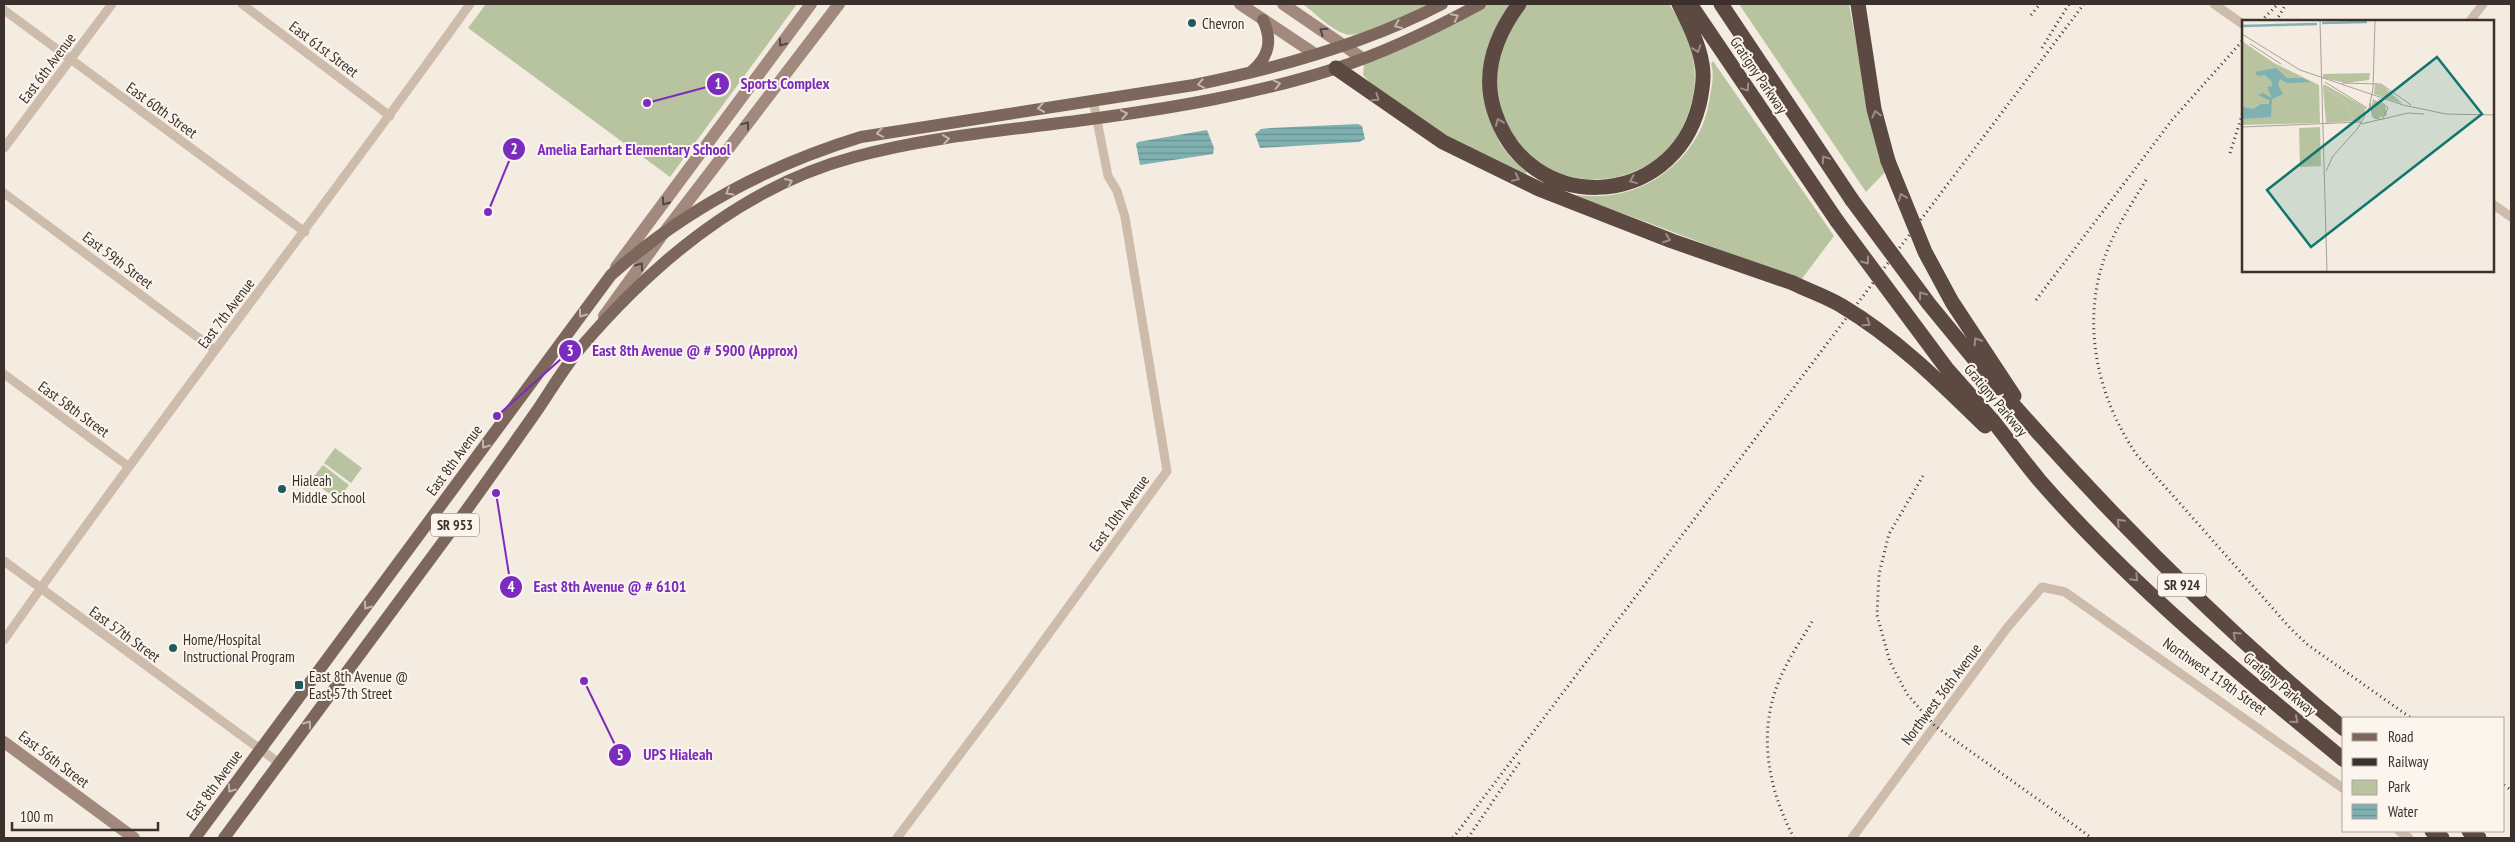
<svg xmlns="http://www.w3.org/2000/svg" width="2515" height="842" font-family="'PT Sans Narrow',sans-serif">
<defs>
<pattern id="water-rules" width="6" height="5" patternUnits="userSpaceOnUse" patternTransform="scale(1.25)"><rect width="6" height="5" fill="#7fb0b2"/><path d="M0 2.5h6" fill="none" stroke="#699091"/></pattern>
</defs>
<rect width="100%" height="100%" fill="#f4ebe1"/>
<path fill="#b8c4a0" d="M486,4H797L670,177L468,28Z
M1303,4H1429C1412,12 1362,40 1345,34C1330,29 1315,13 1303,4Z
M1488,4H1513L1502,20L1490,115L1494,131L1501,145L1512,159L1527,171L1525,175L1440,133L1374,87L1363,75L1364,63L1456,22Z
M1525,4H1669C1692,38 1703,74 1688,114C1682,130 1674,144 1662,156C1658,161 1651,163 1646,166C1614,184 1573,184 1541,165C1530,159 1524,150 1517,141C1486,99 1493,44 1525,4Z
M1739,4H1849L1867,100L1888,169L1866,192Z
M1713,61L1834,236L1801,280L1574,195C1589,196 1603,197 1617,194C1661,186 1702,148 1709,102C1711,90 1715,75 1711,64Z
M335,448L362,468L351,483L324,463Z
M323,465L349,485L338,500L311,480Z"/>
<path fill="url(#water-rules)" d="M1358,124L1362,126L1365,139L1359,142L1260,148L1255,134L1261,129L1271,128Z
M1207,130L1214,148L1213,154L1140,165L1136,144L1138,142Z"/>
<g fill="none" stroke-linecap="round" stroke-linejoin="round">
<path stroke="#cdbbac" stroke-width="9" d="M242,4L390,116
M2214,4L2244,25
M4,10L305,232
M2470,21L2483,4
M4,148L112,4
M4,193L215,350
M2494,205L2511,217
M4,374L128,466
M4,561L279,763
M4,640C155,425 317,218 470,4
M2399,831L2409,838
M897,838L1000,701L1167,471L1125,217L1117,191L1108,176L1093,100
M1852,838L2007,628L2042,587L2065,592L2344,789"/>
<path stroke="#a18a7d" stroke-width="12" d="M1240,4L1315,54
M1283,4L1362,58
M616,267L811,4
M604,316L663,234L839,4
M4,742L134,838"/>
<path stroke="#7d675c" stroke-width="12" d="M1251,72C1269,57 1273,41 1263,20
M195,838L611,275C683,211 769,165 861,137L1194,85C1279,68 1365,44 1442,4
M224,838C301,733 379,628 457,523C484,486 510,449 536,412C551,390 565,366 582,346C654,262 745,186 854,157C931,136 1012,130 1091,119C1172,108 1256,94 1334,69C1384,53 1434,29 1480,4"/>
<path stroke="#5c4a42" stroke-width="15" d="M1519,4C1496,35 1482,71 1494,110C1527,217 1672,211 1699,105C1702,92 1705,77 1702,64C1699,44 1688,22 1679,4
M1690,4L1837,221
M1721,4L1852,200
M1858,4L1874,109L1888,161
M1336,68L1443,142L1539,189L1672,241L1793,283
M2009,400C2113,518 2223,629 2344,729
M1993,421C2009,441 2024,462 2040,481C2131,585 2238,673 2344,760
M2432,831L2442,838
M2469,831L2479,838"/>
<path stroke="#3b302b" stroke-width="3" stroke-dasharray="1 4" stroke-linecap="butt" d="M2031,15L2040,4
M2261,21L2278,4
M2276,21L2286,4
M2042,48L2069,4
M2230,153L2244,109
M2146,180C2132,203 2117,226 2107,251C2080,319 2096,396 2137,455L2292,630L2308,645L2411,718
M2036,300L2172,120L2244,39
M1923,476L1889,534L1879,574L1877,615L1890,662L1907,694L1935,726L2092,838
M2504,785L2511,790
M1453,838L2084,4
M1468,838L1521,760
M1794,838C1766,785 1756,725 1784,670C1792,653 1803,637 1813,620"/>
<path stroke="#5c4a42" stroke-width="15" d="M1888,161L1925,252L1952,302L2014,396
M1852,200L1929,304L1998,388
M1837,221L1947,369L1993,421
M1793,283C1809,291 1827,297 1842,306C1896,338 1941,383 1985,426"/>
</g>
<defs><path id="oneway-chevron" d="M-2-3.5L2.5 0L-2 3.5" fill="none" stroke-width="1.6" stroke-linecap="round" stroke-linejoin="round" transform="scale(1.25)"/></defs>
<g stroke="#c2b5ac">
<use href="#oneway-chevron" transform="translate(1455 17) rotate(-27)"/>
<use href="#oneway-chevron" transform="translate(1398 25) rotate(156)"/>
<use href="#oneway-chevron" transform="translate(1201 84) rotate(169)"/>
<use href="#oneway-chevron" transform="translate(1277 84) rotate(-13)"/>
<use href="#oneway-chevron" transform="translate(1041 108) rotate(172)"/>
<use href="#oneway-chevron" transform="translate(1124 114) rotate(-10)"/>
<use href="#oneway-chevron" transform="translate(880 133) rotate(170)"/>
<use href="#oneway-chevron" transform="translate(946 139) rotate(-9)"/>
<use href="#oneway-chevron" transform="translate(789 182) rotate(-25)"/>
<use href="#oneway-chevron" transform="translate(729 192) rotate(150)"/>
<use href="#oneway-chevron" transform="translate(582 314) rotate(126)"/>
<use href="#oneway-chevron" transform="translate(485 445) rotate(126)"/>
<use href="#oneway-chevron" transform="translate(367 606) rotate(126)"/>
<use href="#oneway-chevron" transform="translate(308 724) rotate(-54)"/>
<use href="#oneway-chevron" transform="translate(231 789) rotate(126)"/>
</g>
<g stroke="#544640">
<use href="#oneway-chevron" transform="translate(1323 31) rotate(-145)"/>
<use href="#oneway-chevron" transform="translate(782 43) rotate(126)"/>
<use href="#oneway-chevron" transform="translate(746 125) rotate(-53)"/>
<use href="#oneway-chevron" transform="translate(665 202) rotate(126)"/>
<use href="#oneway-chevron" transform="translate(640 266) rotate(-54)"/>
</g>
<g stroke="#9c8e87">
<use href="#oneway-chevron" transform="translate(1697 49) rotate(71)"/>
<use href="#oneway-chevron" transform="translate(1746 88) rotate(56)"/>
<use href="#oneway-chevron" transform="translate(1376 98) rotate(34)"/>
<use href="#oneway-chevron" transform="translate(1876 114) rotate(-104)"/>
<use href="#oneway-chevron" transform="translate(1499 122) rotate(-113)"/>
<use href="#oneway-chevron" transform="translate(1825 159) rotate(-124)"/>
<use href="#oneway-chevron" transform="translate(1516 178) rotate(26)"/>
<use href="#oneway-chevron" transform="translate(1633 180) rotate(158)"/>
<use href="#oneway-chevron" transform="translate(1902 197) rotate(-112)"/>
<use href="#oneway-chevron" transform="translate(1667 239) rotate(20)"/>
<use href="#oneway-chevron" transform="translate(1866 261) rotate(54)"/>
<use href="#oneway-chevron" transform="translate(1922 295) rotate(-126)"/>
<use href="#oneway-chevron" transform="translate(1867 323) rotate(34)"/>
<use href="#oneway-chevron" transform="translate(1977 341) rotate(-122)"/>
<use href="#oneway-chevron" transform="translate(2120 522) rotate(-134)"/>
<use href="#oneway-chevron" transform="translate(2135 578) rotate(45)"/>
<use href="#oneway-chevron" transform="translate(2236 635) rotate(-137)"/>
<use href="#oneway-chevron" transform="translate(2295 720) rotate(40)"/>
</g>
<g fill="#1f5a5e" stroke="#fbf5ee" stroke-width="2">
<circle cx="1192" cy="23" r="5"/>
<circle cx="282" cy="489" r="5"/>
<circle cx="173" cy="648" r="5"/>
<rect x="294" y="680" width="10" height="10" rx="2.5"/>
</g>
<g text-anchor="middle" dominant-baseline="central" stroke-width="4" stroke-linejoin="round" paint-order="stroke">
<g fill="#fbf5ee" stroke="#756b66" stroke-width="1">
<rect x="431" y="513.5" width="48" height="23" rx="4"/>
<rect x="2158" y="573.5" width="48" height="23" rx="4"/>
</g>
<g font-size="14" font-weight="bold" fill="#3b302b">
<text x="455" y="525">SR 953</text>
<text x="2182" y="585">SR 924</text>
</g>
<g font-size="15" fill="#3b302b" stroke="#fbf5ee" text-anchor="start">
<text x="1202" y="23">Chevron</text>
<text x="292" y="480">Hialeah<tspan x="292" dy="17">Middle School</tspan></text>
<text x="183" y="639">Home/Hospital<tspan x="183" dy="17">Instructional Program</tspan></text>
<text x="309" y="676">East 8th Avenue @<tspan x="309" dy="17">East 57th Street</tspan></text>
</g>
<g font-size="15" fill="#3b302b" stroke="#fbf5ee">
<text transform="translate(324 49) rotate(37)">East 61st Street</text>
<text transform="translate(47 68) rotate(-53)">East 6th Avenue</text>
<text transform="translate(1759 75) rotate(56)">Gratigny Parkway</text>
<text transform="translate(162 110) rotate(36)">East 60th Street</text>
<text transform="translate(118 260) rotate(37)">East 59th Street</text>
<text transform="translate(226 313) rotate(-53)">East 7th Avenue</text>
<text transform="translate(1996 400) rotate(50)">Gratigny Parkway</text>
<text transform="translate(74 409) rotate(36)">East 58th Street</text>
<text transform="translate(454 460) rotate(-54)">East 8th Avenue</text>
<text transform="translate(1119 513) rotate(-54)">East 10th Avenue</text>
<text transform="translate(125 634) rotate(36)">East 57th Street</text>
<text transform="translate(2215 676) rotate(35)">Northwest 119th Street</text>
<text transform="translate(2280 684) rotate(40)">Gratigny Parkway</text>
<text transform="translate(1941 694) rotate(-53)">Northwest 36th Avenue</text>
<text transform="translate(54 759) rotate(37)">East 56th Street</text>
<text transform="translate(214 785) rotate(-54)">East 8th Avenue</text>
</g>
</g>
<g transform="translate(2242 20)">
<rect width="252" height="252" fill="#f4ebe1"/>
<path d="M0,21L32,43L77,65L78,103L0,105ZM128,53L127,60L104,63L81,58V54ZM82,64L124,88L118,101H112L101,80L81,67ZM133,64L140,65L161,84L132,74ZM131,79L143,85L145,95L133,99L129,89ZM78,107L79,146L58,147L57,108Z" fill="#b8c4a0"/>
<path d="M81,67L101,80L112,101L84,103Z" fill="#b8c4a0"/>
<path d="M34,48L45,58H60L69,62L45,63L38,59L36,64L41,74L30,79L29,97L0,99L1,87L11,89L19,84H27V80L16,75L21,73L30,78L25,67L30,66V62L23,55L16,56L13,52Z" fill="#7fb0b2"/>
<path fill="none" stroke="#7fb0b2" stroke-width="2.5" d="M80,3L125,2M0,6L75,4"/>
<path fill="none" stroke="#aaa098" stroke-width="1" d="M78,1L85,252M0,14L58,50L161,85L204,94L253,95M8,24L39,44M83,62L125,88M100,63L139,64L169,85M128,83L131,97L140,100L146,88L136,79M119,104L166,93L182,94M0,107L120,102M84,151L91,136L116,108L127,88L131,69L133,1"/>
<path fill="#0f766e" fill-opacity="0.15" stroke="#0f766e" stroke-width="2.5" d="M195,37L240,94L69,227L25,170Z"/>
<rect width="252" height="252" fill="none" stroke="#3b302b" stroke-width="2.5"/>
</g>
<path fill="none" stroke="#7b2cbf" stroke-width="2" d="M647 103L718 84M488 212L514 149M497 416L570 351M496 493L511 587M584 681L620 755"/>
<g fill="#7b2cbf" stroke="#fbf5ee" stroke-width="2">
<circle cx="647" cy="103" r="5"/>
<circle cx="488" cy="212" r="5"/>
<circle cx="497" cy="416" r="5"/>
<circle cx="496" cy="493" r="5"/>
<circle cx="584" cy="681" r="5"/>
<circle cx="718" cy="84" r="12"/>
<circle cx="514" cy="149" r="12"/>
<circle cx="570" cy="351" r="12"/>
<circle cx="511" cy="587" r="12"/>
<circle cx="620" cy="755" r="12"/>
</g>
<g font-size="15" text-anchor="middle" font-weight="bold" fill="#fff">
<text x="718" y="89">1</text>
<text x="514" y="154">2</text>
<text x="570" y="356">3</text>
<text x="511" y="592">4</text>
<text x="620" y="760">5</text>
</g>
<g font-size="16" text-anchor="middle" font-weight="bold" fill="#7b2cbf" stroke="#fbf5ee" stroke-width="4" stroke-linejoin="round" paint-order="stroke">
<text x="785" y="89">Sports Complex</text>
<text x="634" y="155">Amelia Earhart Elementary School</text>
<text x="695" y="356">East 8th Avenue @ # 5900 (Approx)</text>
<text x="610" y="592">East 8th Avenue @ # 6101</text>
<text x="678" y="760">UPS Hialeah</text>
</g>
<rect width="2515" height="842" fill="none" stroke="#3b302b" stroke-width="10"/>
<rect x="2342" y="717" width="162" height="115" fill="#fbf5ee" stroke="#aea6a0"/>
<rect x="2352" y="733" width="25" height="8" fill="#7d675c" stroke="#aea6a0"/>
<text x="2388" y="742" font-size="15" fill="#3b302b">Road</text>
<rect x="2352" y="758" width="25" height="8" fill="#3b302b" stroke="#aea6a0"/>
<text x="2388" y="767" font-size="15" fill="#3b302b">Railway</text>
<rect x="2352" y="780" width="25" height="15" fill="#b8c4a0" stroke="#aea6a0"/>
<text x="2388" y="792" font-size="15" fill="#3b302b">Park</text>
<rect x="2352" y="804" width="25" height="15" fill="url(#water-rules)" stroke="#aea6a0"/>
<text x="2388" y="817" font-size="15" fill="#3b302b">Water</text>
<path d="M12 822v8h146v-8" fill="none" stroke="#3b302b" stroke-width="2.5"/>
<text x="20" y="822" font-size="15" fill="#3b302b" stroke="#fbf5ee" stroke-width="4" paint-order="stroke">100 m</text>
</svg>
